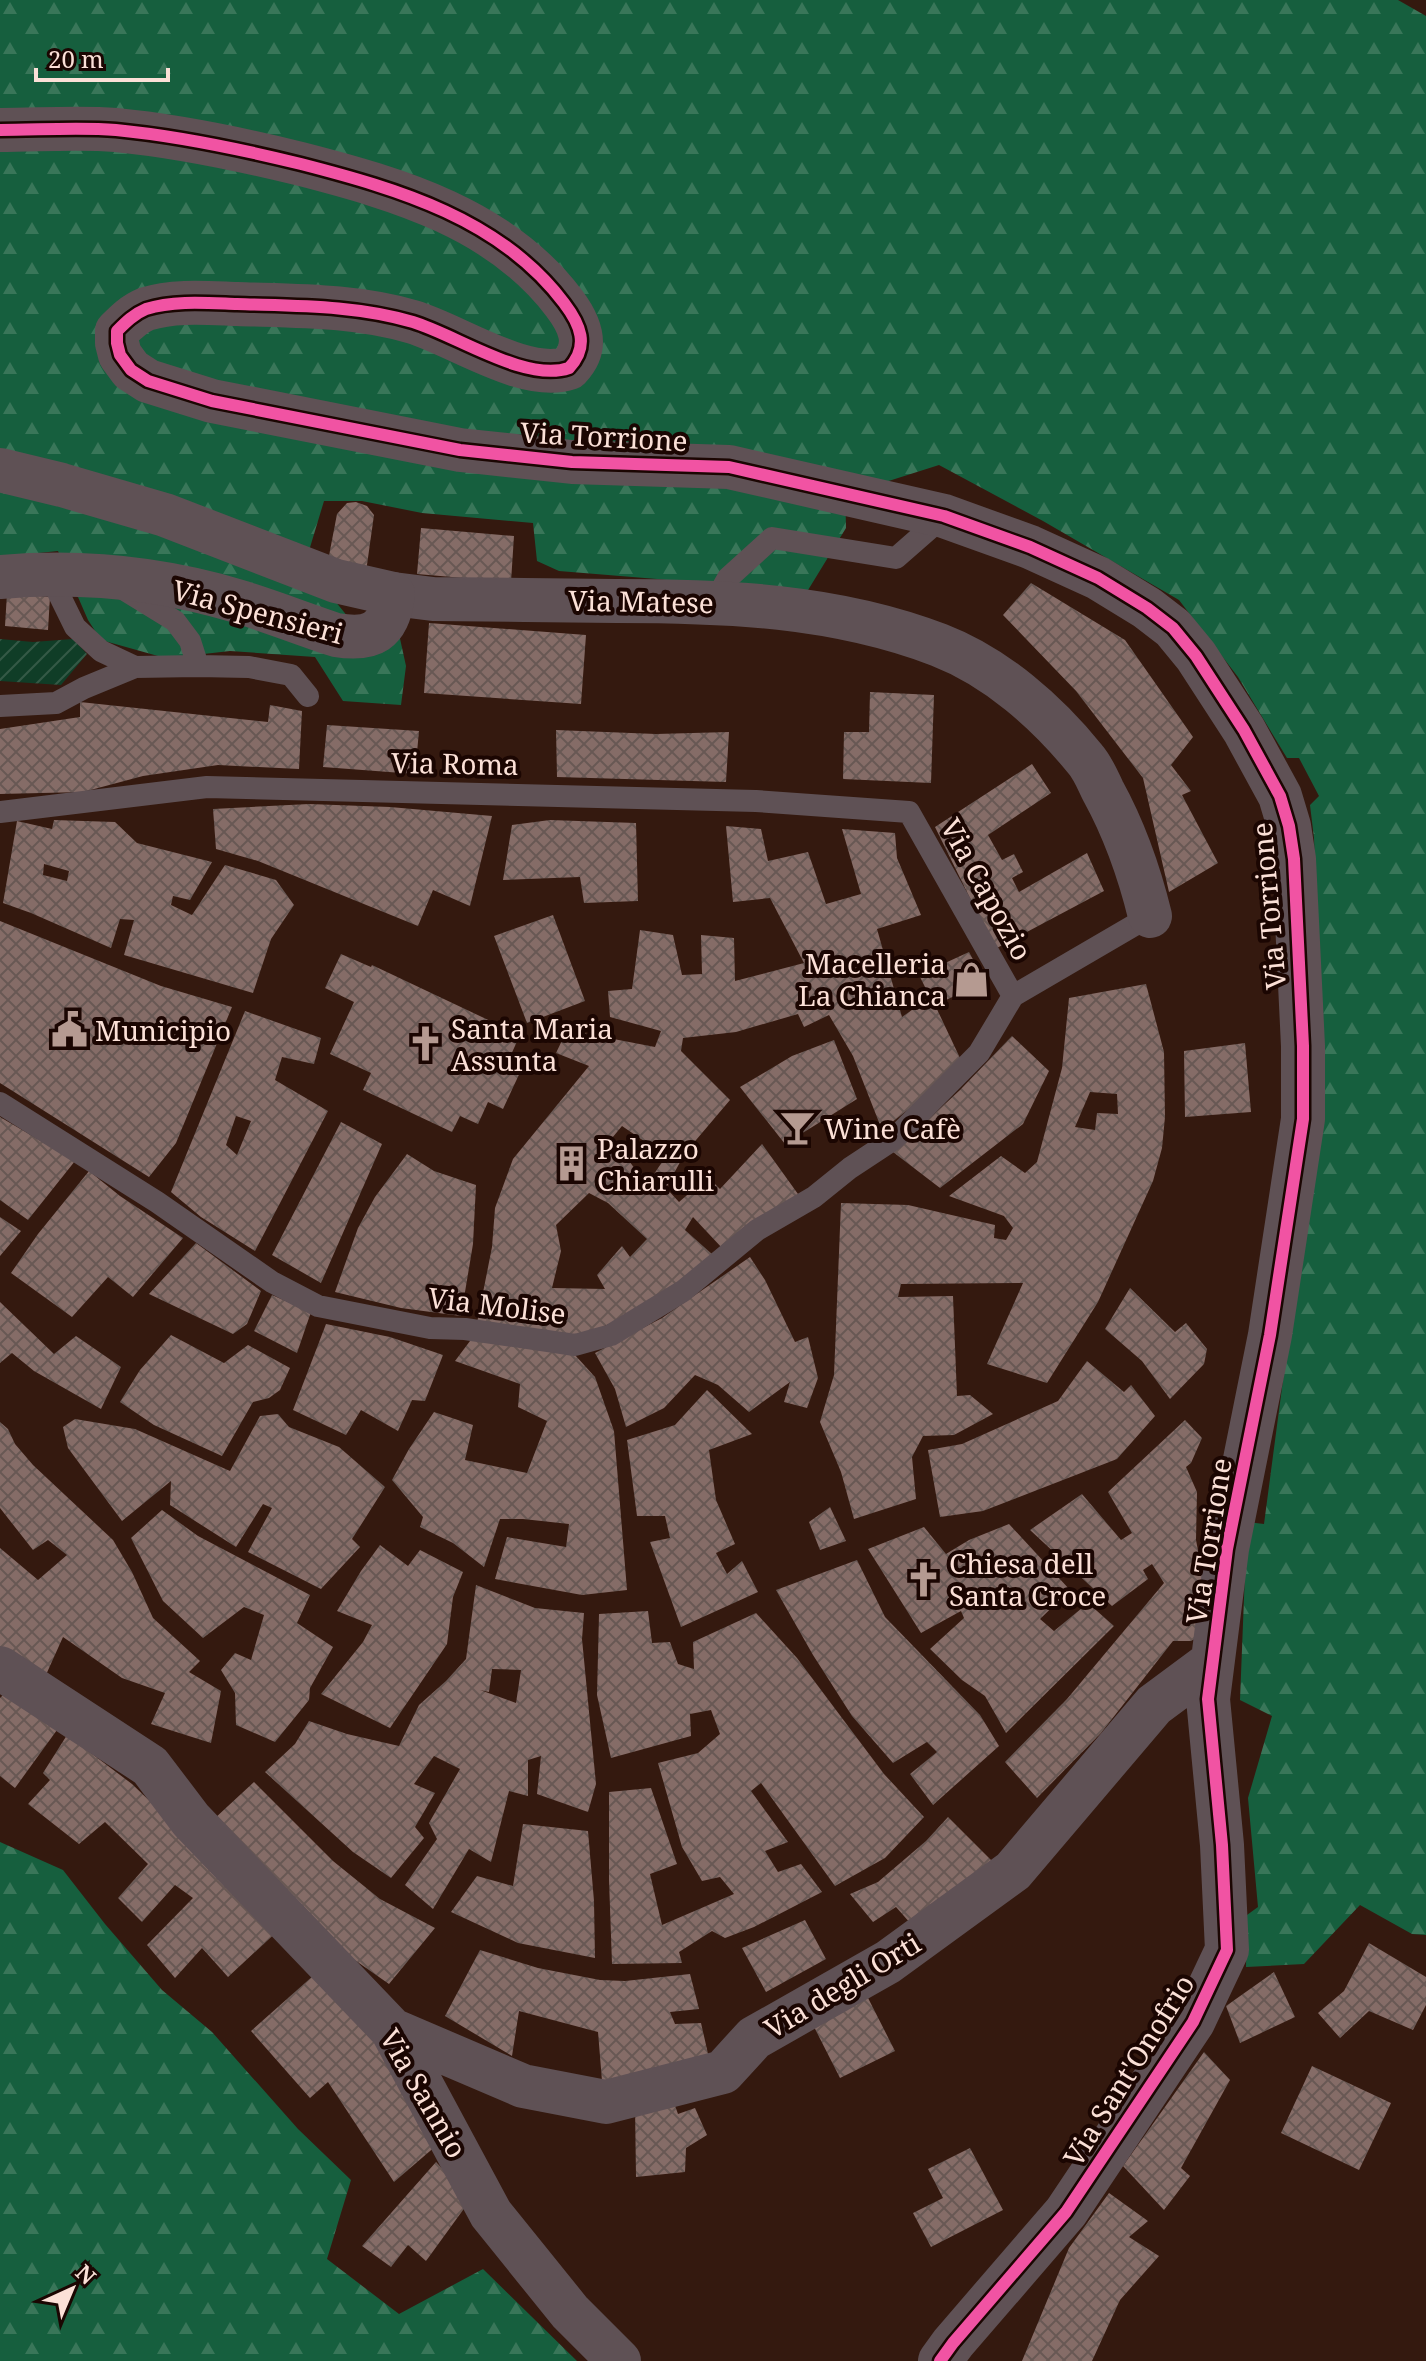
<svg xmlns="http://www.w3.org/2000/svg" width="1426" height="2361" font-family="'Noto Serif',serif">
<defs>
<pattern id="forest-firs" width="22" height="20" patternUnits="userSpaceOnUse" patternTransform="scale(2)"><rect width="22" height="20" fill="#165f3e"/><path d="M5 1l3.5 6h-7zM16 11l3.5 6h-7z" fill="#397659"/></pattern>
<pattern id="garden-furrows" width="10" height="10" patternUnits="userSpaceOnUse" patternTransform="scale(2)"><rect width="10" height="10" fill="#103d27"/><path d="M-1 1l2-2M0 10L10 0M9 11l2-2" fill="none" stroke="#345946"/></pattern>
<pattern id="building-cross-hatch" width="8" height="8" patternUnits="userSpaceOnUse" patternTransform="scale(2)"><rect width="8" height="8" fill="#856c67"/><path d="M0 0l8 8M0 8l8-8" fill="none" stroke="#685854"/></pattern>
</defs>
<rect width="100%" height="100%" fill="#34190f"/>
<path fill="url(#forest-firs)" d="M0,0H1398L1426,16V1935L1412,1934L1360,1905L1304,1964L1246,1967L1247,1915L1258,1907L1248,1798L1272,1716L1240,1700L1247,1522L1264,1524L1306,1206L1319,977L1314,838L1310,805L1319,796L1299,758H1287L1238,677L1179,600L1043,521L939,465L876,485H845L846,528L805,595L657,579L559,571L537,561L533,523L422,513L362,501H324L305,564L348,617L399,634L406,666L401,705L343,701L315,657L230,651L177,657L158,656L101,640L88,620L58,551L0,557Z
M0,1842L63,1870L105,1924L162,1990L212,2032L298,2129L351,2180L327,2259L399,2314L483,2269L577,2361H0Z"/>
<path fill="url(#garden-furrows)" d="M0,639L33,642L73,639L87,654L61,685L0,681Z"/>
<path fill="url(#building-cross-hatch)" fill-rule="evenodd" d="M356,502L367,506L374,515L366,572L327,566L337,514L347,503Z
M421,528L514,536L511,582L417,574Z
M1031,583L1125,640L1193,737L1171,765L1191,791L1182,795L1218,863L1169,892L1143,778L1076,691L1003,615Z
M7,593L50,597L48,630L5,626Z
M429,623L586,635L581,704L424,693Z
M870,692L934,695L931,783L843,779L844,732H869Z
M80,702L268,722L270,705L302,711L299,769L218,765L143,776L83,792L0,794V729L80,717Z
M327,725L419,731L415,774L323,767Z
M556,730L656,734L729,732L726,782L557,777Z
M1032,764L1051,793L988,835L1002,860L1014,854L1023,872L1012,878L1019,892L1087,853L1104,891L995,949L935,827Z
M309,804L390,807L492,816L470,906L433,890L418,926L258,861L216,849L213,809Z
M54,820L115,822L137,843L212,862L190,900L173,896L171,905L192,915L225,865L276,880L294,905L271,939L253,993L124,955L134,920L120,919L111,948L31,913L3,903L17,821L52,829ZM44,864L69,871L67,881L43,875Z
M550,820L636,823L638,901L584,903L580,877L503,880L512,825Z
M726,826L761,829L768,861L808,852L826,904L861,894L842,829L895,833L897,858L921,915L877,929L902,1017L930,997L919,975L969,952L985,982L935,1005L960,1058L937,1087L882,1130L853,1056L829,1015L804,1027L798,1014L736,1032L683,1038L681,1051L730,1100L685,1153L666,1188L679,1202L708,1177L720,1189L762,1144L798,1194L723,1249L693,1217L685,1230L713,1255L662,1299L575,1340L477,1323L492,1247L495,1208L513,1159L589,1066L556,1053L567,1030L655,1047L661,1031L610,1017L608,991L632,989L640,930L673,935L682,975L702,974L701,935L734,938L735,981L804,963L770,898L733,902ZM622,1126L666,1156L650,1180L635,1169L612,1138ZM589,1193L608,1203L647,1239L630,1257L622,1246L597,1275L605,1289L552,1288L561,1251L556,1225Z
M553,915L585,1001L527,1023L494,936Z
M0,921L161,986L232,1007L176,1143L149,1177L0,1083Z
M341,954L371,967L372,965L520,1035L509,1059L523,1066L503,1109L488,1102L478,1124L460,1116L452,1132L363,1090L371,1073L330,1054L354,1002L325,988Z
M1146,984L1164,1052L1165,1117L1162,1148L1153,1181L1098,1302L1047,1383L987,1364L1023,1283L901,1284L898,1297L953,1296L957,1396L970,1395L993,1414L954,1435L923,1436L912,1457L916,1499L854,1519L841,1472L820,1422L834,1375L841,1203L908,1205L995,1225L994,1238L1006,1240L1013,1228L1004,1216L949,1196L1001,1156L1025,1173L1037,1162L1062,1068L1069,998ZM1090,1092L1117,1094L1118,1114L1097,1113L1095,1130L1075,1127Z
M245,1011L321,1038L314,1064L282,1057L275,1080L328,1111L255,1251L201,1217L171,1192ZM236,1116L251,1121L237,1155L226,1145Z
M1012,1036L1049,1071L1023,1124L940,1188L893,1152L960,1090Z
M834,1040L857,1099L785,1144L740,1087L792,1056Z
M1245,1043L1251,1112L1185,1117L1184,1051Z
M0,1117L75,1161L28,1220L0,1200Z
M341,1122L382,1144L321,1283L272,1255Z
M407,1154L434,1171L476,1185L473,1244L461,1316L401,1308L335,1292L358,1228L375,1197Z
M89,1171L120,1196L183,1238L133,1297L108,1277L72,1317L11,1273L38,1234Z
M0,1217L21,1231L0,1256Z
M196,1243L261,1291L247,1324L233,1334L149,1294Z
M750,1257L765,1280L795,1342L808,1337L818,1378L807,1408L784,1402L790,1382L749,1412L718,1385L695,1375L664,1408L626,1427L615,1389L595,1353L662,1318Z
M1130,1288L1175,1332L1186,1323L1207,1349L1204,1364L1170,1399L1142,1361L1105,1329Z
M272,1295L311,1312L297,1353L254,1331Z
M0,1302L54,1354L76,1336L121,1367L101,1409L34,1371L12,1353L0,1363Z
M326,1324L390,1337L443,1355L425,1401L412,1400L398,1431L361,1410L346,1435L293,1410Z
M171,1335L224,1363L248,1345L290,1368L280,1390L269,1398L253,1402L222,1456L154,1425L120,1402L140,1370Z
M473,1337L575,1355L595,1377L614,1431L627,1590L582,1595L495,1579L507,1537L566,1547L569,1524L523,1519H500L484,1567L453,1543L420,1527L423,1517L392,1480L409,1449L434,1412L473,1425L465,1460L527,1473L547,1421L518,1407L520,1384L455,1361Z
M1087,1361L1124,1392L1131,1385L1155,1416L1117,1459L983,1511L940,1517L928,1450L962,1444L1058,1401Z
M707,1390L752,1434L709,1450L716,1500L735,1544L716,1553L727,1574L742,1561L758,1592L681,1627L650,1542L670,1538L665,1516H637L627,1440L675,1425Z
M278,1414L289,1427L339,1447L385,1487L352,1539L360,1547L321,1589L248,1552L272,1508L263,1504L236,1547L170,1505L171,1481L122,1521L68,1448L63,1427L75,1419L135,1429L230,1471L260,1416Z
M1185,1420L1202,1438L1191,1463L1186,1467L1197,1492L1196,1540L1207,1597L1202,1635L1191,1641H1173L1101,1733L1037,1798L1005,1762L1067,1699L1164,1583L1152,1564L1143,1570L1148,1579L1112,1606L1030,1530L1082,1494L1121,1540L1132,1533L1108,1492Z
M0,1422L8,1429L15,1444L33,1465L113,1540L132,1572L153,1618L200,1661L189,1672L221,1691L211,1743L151,1724L165,1693L122,1678L63,1637L45,1677L0,1650V1548L38,1580L67,1555L48,1540L33,1550L0,1508Z
M830,1507L846,1541L820,1550L809,1522Z
M162,1510L198,1536L310,1595L297,1623L333,1647L310,1688L309,1700L275,1742L236,1725L235,1693L221,1670L235,1653L251,1660L264,1615L244,1607L203,1638L163,1601L131,1538Z
M1009,1524L1070,1590L1040,1619L1054,1631L1088,1603L1114,1626L1006,1733L985,1696L962,1680L930,1649L964,1618L961,1611L921,1633L868,1549L924,1527L946,1554L969,1540Z
M380,1545L408,1566L420,1550L463,1572L453,1597L447,1644L390,1728L321,1694L363,1642L372,1625L337,1611L361,1571Z
M857,1560L885,1617L980,1715L999,1746L933,1805L910,1774L937,1752L927,1742L893,1763L852,1716L813,1655L776,1590Z
M476,1585L535,1608L584,1613L582,1639L596,1784L588,1812L537,1794L541,1756L528,1760V1796L509,1791L491,1862L469,1849L433,1909L405,1885L437,1839L429,1823L460,1769L434,1756L414,1784L435,1793L415,1827L424,1838L391,1878L353,1852L265,1772L295,1744L309,1721L347,1734L399,1746L419,1705L446,1681L466,1659ZM492,1669L521,1670L516,1703L480,1690L489,1692Z
M648,1611L652,1643L670,1642L678,1664L694,1669L693,1642L756,1613L797,1658L884,1774L924,1817L885,1858L835,1886L761,1783L751,1791L788,1842L765,1851L778,1872L801,1864L822,1892L754,1927L725,1938L712,1931L679,1952L682,1963L612,1964L609,1880V1792L651,1788L677,1864L650,1874L662,1925L734,1894L720,1877L702,1881L682,1847L658,1763L698,1753L720,1734L711,1710L690,1714L691,1736L611,1758L597,1695L599,1614Z
M4,1694L57,1730L15,1788L0,1776V1698Z
M67,1735L132,1784L281,1928L228,1977L202,1948L175,1978L147,1945L193,1898L175,1885L142,1922L118,1898L148,1864L105,1822L79,1844L28,1804L50,1780L43,1773Z
M254,1782L333,1861L380,1899L435,1928L389,1984L336,1947L215,1818Z
M948,1817L995,1864L911,1924L896,1907L873,1922L850,1894L878,1882L926,1841Z
M523,1824L588,1831L594,1901L595,1958L518,1943L451,1912L477,1876L513,1886Z
M805,1920L826,1959L766,1992L742,1948Z
M1369,1943L1426,1977V2005L1413,2030L1369,2011L1340,2038L1318,2013L1344,1991Z
M480,1950L538,1968L600,1980L625,1981L690,1974L699,2009L670,2012L675,2024L701,2023L709,2058L602,2081L598,2032L519,2011L512,2056L445,2016Z
M1274,1972L1295,2017L1240,2043L1226,2006Z
M314,1975L373,2040L437,2145L394,2182L328,2082L310,2098L251,2031Z
M866,1994L895,2051L840,2078L811,2021Z
M1204,2052L1230,2080L1181,2168L1190,2176L1164,2210L1123,2166Z
M1312,2066L1391,2103L1359,2170L1281,2133Z
M673,2100L678,2114L695,2108L707,2135L686,2148L685,2172L636,2177L635,2107Z
M970,2148L1003,2210L931,2247L913,2213L943,2198L928,2169Z
M436,2162L471,2199L426,2261L408,2245L391,2267L362,2246Z
M1109,2193L1148,2221L1129,2237L1159,2256L1120,2300L1092,2361H1022L1069,2248Z"/>
<g fill="none" stroke-linecap="round" stroke-linejoin="round">
<path stroke="#5f5155" stroke-width="22" d="M49,574L75,627L101,651L135,667
M123,589L175,621L190,641L198,666L249,667L291,675L308,696
M715,601L728,578L772,538L896,558L944,516
M0,706L56,703L84,688L135,667L198,666
M0,812L207,787L756,801L909,812L1013,996
M0,1103L157,1202L272,1282L318,1306L430,1328L465,1329L575,1345L611,1335L683,1291L757,1230L814,1197L850,1168L894,1139L979,1053L1013,996L1150,916"/>
<path stroke="#5f5155" stroke-width="44" d="M0,130C38,130 78,127 116,130C178,136 240,149 301,164C398,189 501,219 564,303C580,324 590,346 569,368C526,383 456,335 413,322C356,305 296,306 237,304C208,303 174,300 146,309C134,314 126,322 117,331V343L120,355L131,370L148,381L212,401L460,450L572,462L729,467L944,516L1030,547L1098,578L1147,608L1173,628L1196,656L1244,730L1280,796L1289,826L1294,859L1303,1046V1119L1270,1335L1227,1549L1208,1699L1222,1845L1227,1950L1193,2022L1066,2212L953,2343L940,2361
M393,594L433,599C494,600 555,600 616,601C725,601 835,605 939,645C996,667 1047,712 1085,759C1093,768 1098,781 1103,791C1125,831 1139,871 1150,916
M0,1668L150,1766L191,1820L392,2030L491,2214L570,2312L619,2361
M392,2030L523,2086L606,2102L723,2072L754,2038L888,1962L1013,1871L1154,1705L1212,1662"/>
<path stroke="#5f5155" stroke-width="44" d="M0,470L62,485L165,515L336,581L393,594C389,632 372,641 336,635C303,624 270,611 237,601C160,578 80,570 0,577"/>
<defs>
<path id="cycleway" d="M0,130C38,130 78,127 116,130C178,136 240,149 301,164C398,189 501,219 564,303C580,324 590,346 569,368C526,383 456,335 413,322C356,305 296,306 237,304C208,303 174,300 146,309C134,314 126,322 117,331V343L120,355L131,370L148,381L212,401L460,450L572,462L729,467L944,516L1030,547L1098,578L1147,608L1173,628L1196,656L1244,730L1280,796L1289,826L1294,859L1303,1046V1119L1270,1335L1227,1549L1208,1699L1222,1845L1227,1950L1193,2022L1066,2212L953,2343L940,2361"/>
</defs>
<use href="#cycleway" stroke="#1b0602" stroke-width="17"/>
<use href="#cycleway" stroke="#f153a3" stroke-width="12"/>
</g>
<defs>
<symbol id="shop-bare" viewBox="-9 -9 18 18"><path d="M-5-2.5h2.3a2.7 3.5 0 0 1 5.4 0H5L5.5 6h-11ZM-1.5-2.5h3a1.5 2.3 0 0 0-3 0Z" fill="#b59a91" stroke="#1b0602" stroke-width="2.5" paint-order="stroke"/></symbol>
<symbol id="civic-bare" viewBox="-9 -9 18 18"><path d="M-.6-6.5H3V-4.5H.6V-3L4-1V1h2V6H-6V1h2V-1L-.6-3ZM-1.2 2.5V6h2.4V2.5Z" fill="#b59a91" stroke="#1b0602" stroke-width="2.5" paint-order="stroke"/></symbol>
<symbol id="church-bare" viewBox="-9 -9 18 18"><path d="M-1.2-6h2.4v3.5h3.3v2.4h-3.3V6h-2.4V-.1h-3.3v-2.4h3.3Z" fill="#b59a91" stroke="#1b0602" stroke-width="2.5" paint-order="stroke"/></symbol>
<symbol id="bar-bare" viewBox="-9 -9 18 18"><path d="M-6-5H6L.8 .8V4.5H3.5V6h-7V4.5H-.8V.8Z" fill="#b59a91" stroke="#1b0602" stroke-width="2.5" paint-order="stroke"/></symbol>
<symbol id="building-bare" viewBox="-9 -9 18 18"><path d="M-4-6H4V6H1V3H-1V6H-4ZM-2.5-4.3h1.7v1.8h-1.7ZM.8-4.3h1.7v1.8H.8ZM-2.5-1h1.7V.8h-1.7ZM.8-1h1.7V.8H.8Z" fill="#b59a91" stroke="#1b0602" stroke-width="2.5" paint-order="stroke"/></symbol>
</defs>
<g fill-rule="evenodd">
<use href="#shop-bare" x="946" y="954" width="51" height="51"/>
<use href="#civic-bare" x="44" y="1004" width="51" height="51"/>
<use href="#church-bare" x="400" y="1018" width="51" height="51"/>
<use href="#bar-bare" x="772" y="1102" width="51" height="51"/>
<use href="#building-bare" x="546" y="1138" width="51" height="51"/>
<use href="#church-bare" x="898" y="1554" width="51" height="51"/>
</g>
<g text-anchor="middle" dominant-baseline="central" stroke-width="8" stroke-linejoin="round" paint-order="stroke">
<g font-size="28" fill="#fbe0d7" stroke="#1b0602">
<text transform="translate(604 436) rotate(3)">Via Torrione</text>
<text transform="translate(641 601) rotate(1)">Via Matese</text>
<text transform="translate(258 611) rotate(15)">Via Spensieri</text>
<text transform="translate(455 763) rotate(1)">Via Roma</text>
<text transform="translate(987 889) rotate(61)">Via Capozio</text>
<text transform="translate(1268 906) rotate(-95)">Via Torrione</text>
<text transform="translate(497 1305) rotate(7)">Via Molise</text>
<text transform="translate(1208 1541) rotate(-81)">Via Torrione</text>
<text transform="translate(842 1985) rotate(-31)">Via degli Orti</text>
<text transform="translate(1128 2070) rotate(-58)">Via Sant'Onofrio</text>
<text transform="translate(424 2093) rotate(60)">Via Sannio</text>
</g>
<g font-size="28" fill="#fbe0d7" stroke="#1b0602" text-anchor="start">
<text x="946" y="963" text-anchor="end">Macelleria<tspan x="946" dy="32">La Chianca</tspan></text>
<text x="451" y="1028">Santa Maria<tspan x="451" dy="32">Assunta</tspan></text>
<text x="95" y="1030">Municipio</text>
<text x="824" y="1128">Wine Cafè</text>
<text x="597" y="1148">Palazzo<tspan x="597" dy="32">Chiarulli</tspan></text>
<text x="949" y="1563">Chiesa dell<tspan x="949" dy="32">Santa Croce</tspan></text>
</g>
</g>
<g transform="translate(72 2289) rotate(44)" stroke="#1b0602" stroke-width="6" paint-order="stroke">
<path d="M0-6L14 30L0 20L-14 30Z" fill="#fbe0d7"/>
<text y="-12" font-size="22" font-weight="bold" text-anchor="middle" fill="#fbe0d7">N</text>
</g>
<path d="M36 68v12h132v-12" fill="none" stroke="#fbe0d7" stroke-width="4"/>
<text x="48" y="68" font-size="24" fill="#fbe0d7" stroke="#1b0602" stroke-width="6" paint-order="stroke">20 m</text>
</svg>
